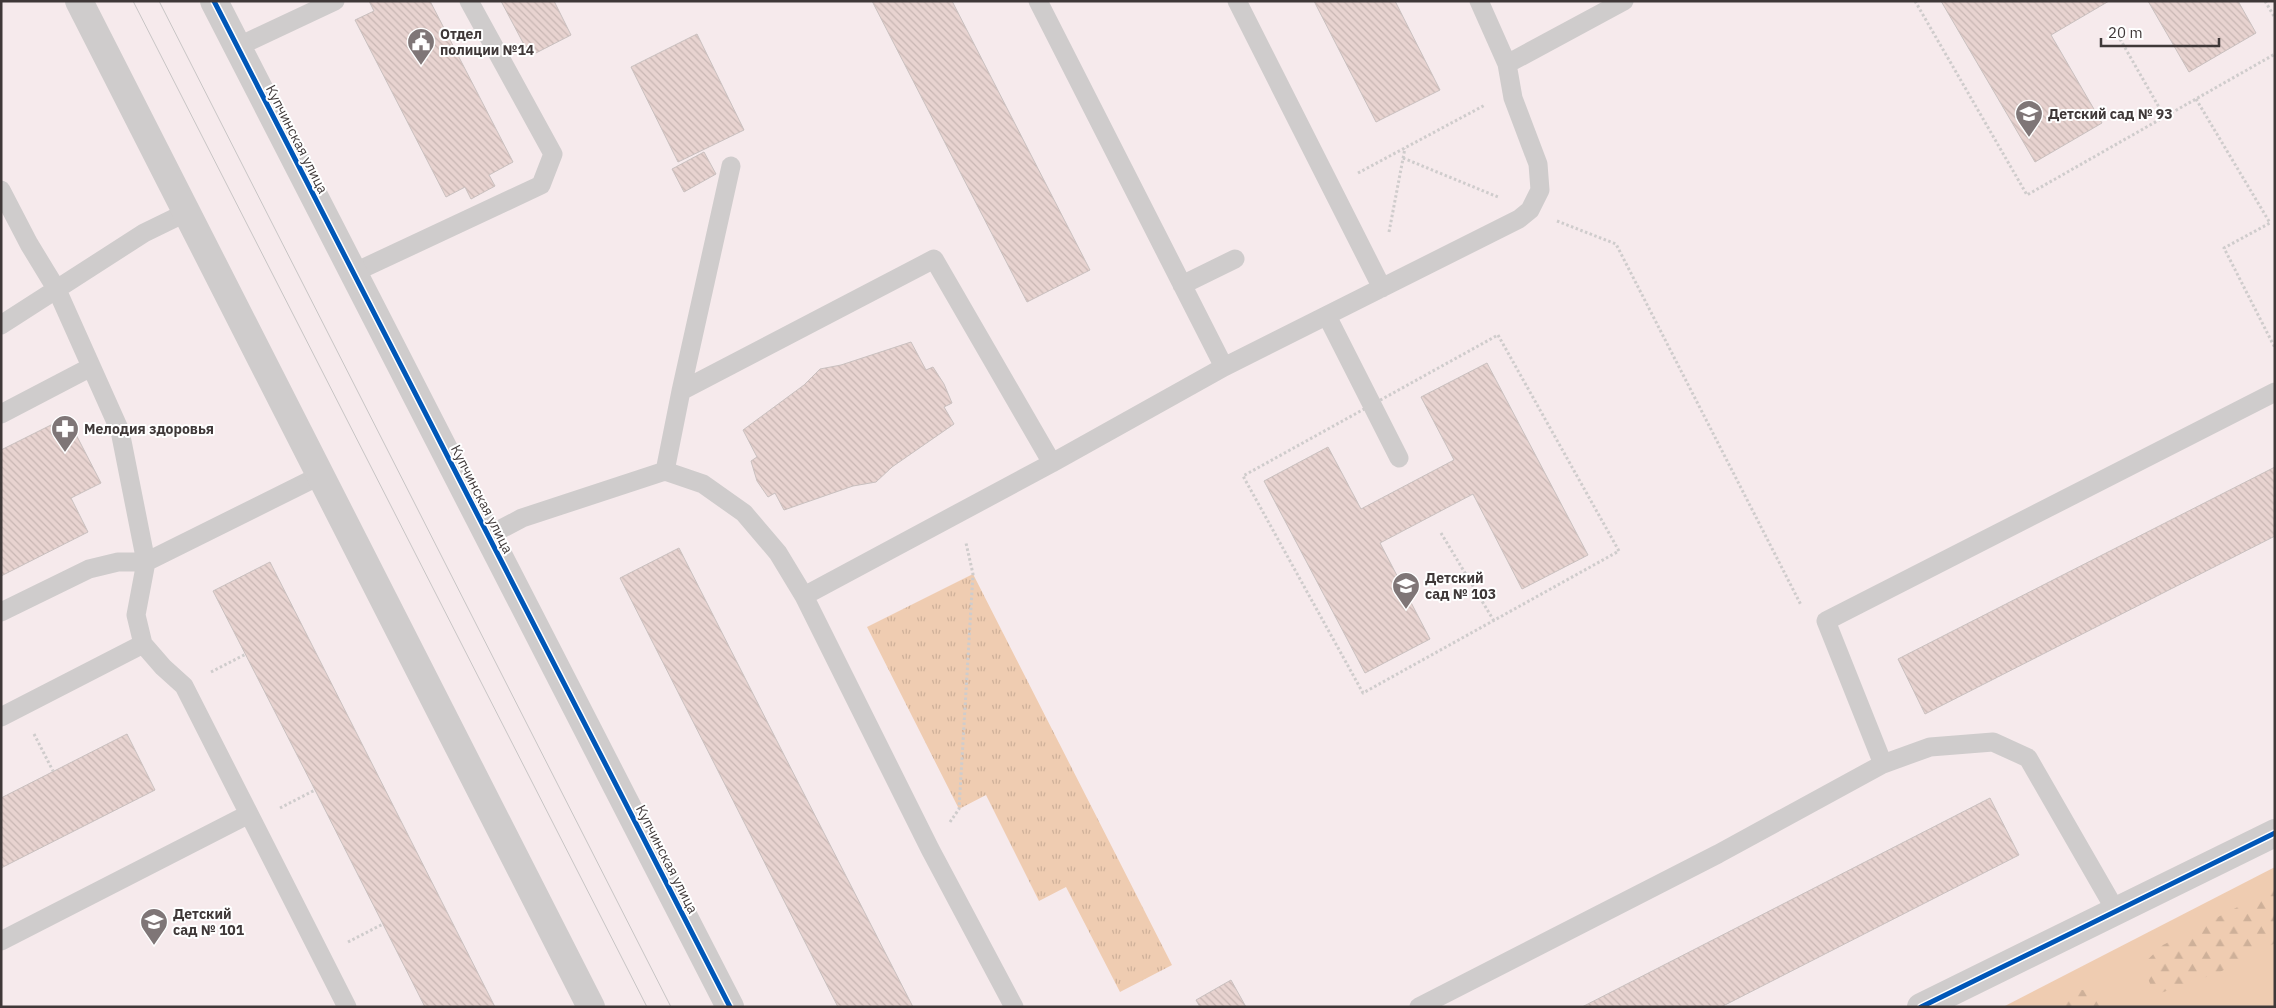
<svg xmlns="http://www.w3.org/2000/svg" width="2276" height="1008" font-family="'IBM Plex Sans',sans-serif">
<defs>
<pattern id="forest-firs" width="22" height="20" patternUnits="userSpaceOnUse" patternTransform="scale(1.25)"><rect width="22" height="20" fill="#efccb1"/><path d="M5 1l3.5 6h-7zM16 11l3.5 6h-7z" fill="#ceb099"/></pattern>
<pattern id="park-tufts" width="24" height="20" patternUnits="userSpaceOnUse" patternTransform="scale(1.25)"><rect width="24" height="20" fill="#efccb1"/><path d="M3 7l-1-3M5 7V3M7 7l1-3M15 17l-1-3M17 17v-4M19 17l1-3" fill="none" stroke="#ceb099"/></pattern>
<pattern id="building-back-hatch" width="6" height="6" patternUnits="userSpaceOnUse" patternTransform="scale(1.25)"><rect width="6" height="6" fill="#e8d3d0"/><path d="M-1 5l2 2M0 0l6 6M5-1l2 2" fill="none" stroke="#c8b6b3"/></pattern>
</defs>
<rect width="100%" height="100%" fill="#f6eaec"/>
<path fill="#efccb1" d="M2275,867V1007H2003Z"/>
<path fill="url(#forest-firs)" d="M2275,888V943L2220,972L2155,995L2142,965L2163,945Z
M2077,990H2091L2102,1007H2042Z"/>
<path fill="url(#park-tufts)" d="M973,574L1172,965L1120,992L1066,887L1039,901L986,795L959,809L867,627Z"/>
<path fill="url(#building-back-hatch)" stroke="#c9c0bf" d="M369,1H430L513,162L489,175L495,186L471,199L465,187L446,197L355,20L374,11Z
M501,1H554L571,35L530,56Z
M872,1H952L1090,270L1027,302Z
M1314,1H1395L1440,90L1376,122Z
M1941,1H2109L2051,35L2102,123L2035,162Z
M2148,1H2238L2256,33L2189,72Z
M697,34L744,130L678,162L631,67Z
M704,152L716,174L684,192L672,169Z
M911,342L926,370L933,367L944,384L952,403L944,407L954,424L892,467L876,482L853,486L784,510L775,493L768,497L757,481L751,461L757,457L743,430L804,385L820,369L841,365Z
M1487,363L1588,555L1522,589L1473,494L1380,543L1430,639L1365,673L1264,481L1328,447L1361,509L1454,460L1421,397Z
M67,417L101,483L71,498L88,532L1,576V450Z
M2275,467V536L1925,714L1898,659Z
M679,548L781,749L913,1007H838L620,578Z
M270,562L495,1007H425L315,790L213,591Z
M127,734L155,790L1,868V798Z
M1990,798L2019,855L1721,1007H1582Z
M1231,980L1246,1007H1200L1196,1000Z"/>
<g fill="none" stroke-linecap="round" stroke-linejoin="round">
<path stroke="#cfcccc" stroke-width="3" stroke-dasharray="2.5 2.5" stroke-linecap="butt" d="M1915,1L2027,195L2275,54
M2265,1L2275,18
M2120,39L2164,116
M2196,99L2270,223L2224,248L2275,348
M1403,158L1498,197
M1358,173L1485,105
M1557,221L1616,244L1801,605
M1389,232L1405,148
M1498,335L1619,551L1363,693L1243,476Z
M1441,533L1494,621
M211,672L246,654
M34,734L53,771
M280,808L315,790
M950,822L959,809L973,574L966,543
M348,942L383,924"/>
<path stroke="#cfcccc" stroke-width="19" d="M1038,1L1224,367
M1237,1L1382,288
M237,47L335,1
M1507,64L1624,1
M1,190L29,244L57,290L120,431L146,562L136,615L143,644L163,667L184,686L347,1007
M353,273L541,185L553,154L469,1
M1182,285L1235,259
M1327,316L1399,458
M1,325L144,233L185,213
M681,391L731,166
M1,414L91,367
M1052,463L1224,367L1519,219L1530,210L1540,190L1538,164L1513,98L1507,64L1479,1
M665,471L681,391L934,259L1052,463L804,596
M488,536L522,518L665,471L703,484L744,513L778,553L804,596L930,849L1014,1007
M1,612L89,569L118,562H146L319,476
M1,717L143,644
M1883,764L1930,747L1993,742L2028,758L2116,911
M1,941L249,814
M1419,1007L1718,854L1883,764L1826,621L2275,392"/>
<path stroke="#cfcccc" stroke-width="28" d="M79,1L591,1007
M214,1L730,1007
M1921,1007L2275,833"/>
<path stroke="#c8c5c5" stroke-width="1" d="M133,1L647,1007
M159,1L671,1007"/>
<defs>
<path id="cycleway" d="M214,1L730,1007
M1921,1007L2275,833"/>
</defs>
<use href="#cycleway" stroke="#fff" stroke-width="8"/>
<use href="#cycleway" stroke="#0057b8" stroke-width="5"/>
</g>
<defs>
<symbol id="civic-pin" viewBox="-11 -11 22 30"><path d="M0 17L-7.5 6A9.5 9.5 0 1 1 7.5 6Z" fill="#7f7677" stroke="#fff"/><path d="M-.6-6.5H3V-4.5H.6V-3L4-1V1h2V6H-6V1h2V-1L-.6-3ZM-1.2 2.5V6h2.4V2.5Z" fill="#fff"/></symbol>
<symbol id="school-pin" viewBox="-11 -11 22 30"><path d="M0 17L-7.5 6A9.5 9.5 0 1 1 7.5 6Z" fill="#7f7677" stroke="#fff"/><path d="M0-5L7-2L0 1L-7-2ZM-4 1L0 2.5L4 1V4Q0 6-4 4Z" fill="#fff"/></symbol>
<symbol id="pharmacy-pin" viewBox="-11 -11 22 30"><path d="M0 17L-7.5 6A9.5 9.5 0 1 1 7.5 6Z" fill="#7f7677" stroke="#fff"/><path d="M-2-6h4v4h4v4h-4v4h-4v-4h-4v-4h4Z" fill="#fff"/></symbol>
</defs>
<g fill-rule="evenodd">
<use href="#civic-pin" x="405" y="26" width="32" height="43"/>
<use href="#school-pin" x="2013" y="98" width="32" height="43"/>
<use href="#pharmacy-pin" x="49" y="413" width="32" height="43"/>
<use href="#school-pin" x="1390" y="570" width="32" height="43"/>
<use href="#school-pin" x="138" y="906" width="32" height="43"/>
</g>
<g text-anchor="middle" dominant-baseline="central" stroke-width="4" stroke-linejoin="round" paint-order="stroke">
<g font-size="14" font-weight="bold" fill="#3f3838" stroke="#fff" text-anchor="start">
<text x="440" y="34">Отдел<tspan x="440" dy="16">полиции №14</tspan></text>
<text x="2048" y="114">Детский сад № 93</text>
<text x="84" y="429">Мелодия здоровья</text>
<text x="1425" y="578">Детский<tspan x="1425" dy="16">сад № 103</tspan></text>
<text x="173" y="914">Детский<tspan x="173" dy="16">сад № 101</tspan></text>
</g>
<g font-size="14" fill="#3f3838" stroke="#fff">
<text transform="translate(297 139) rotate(63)">Купчинская улица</text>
<text transform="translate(482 499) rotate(63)">Купчинская улица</text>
<text transform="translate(667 859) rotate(63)">Купчинская улица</text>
</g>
</g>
<rect width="2276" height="1008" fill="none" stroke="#3f3838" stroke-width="5"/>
<path d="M2101 38v8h118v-8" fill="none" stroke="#3f3838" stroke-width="2.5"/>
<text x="2108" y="38" font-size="15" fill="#3f3838" stroke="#ffffff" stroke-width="4" paint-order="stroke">20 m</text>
</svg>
